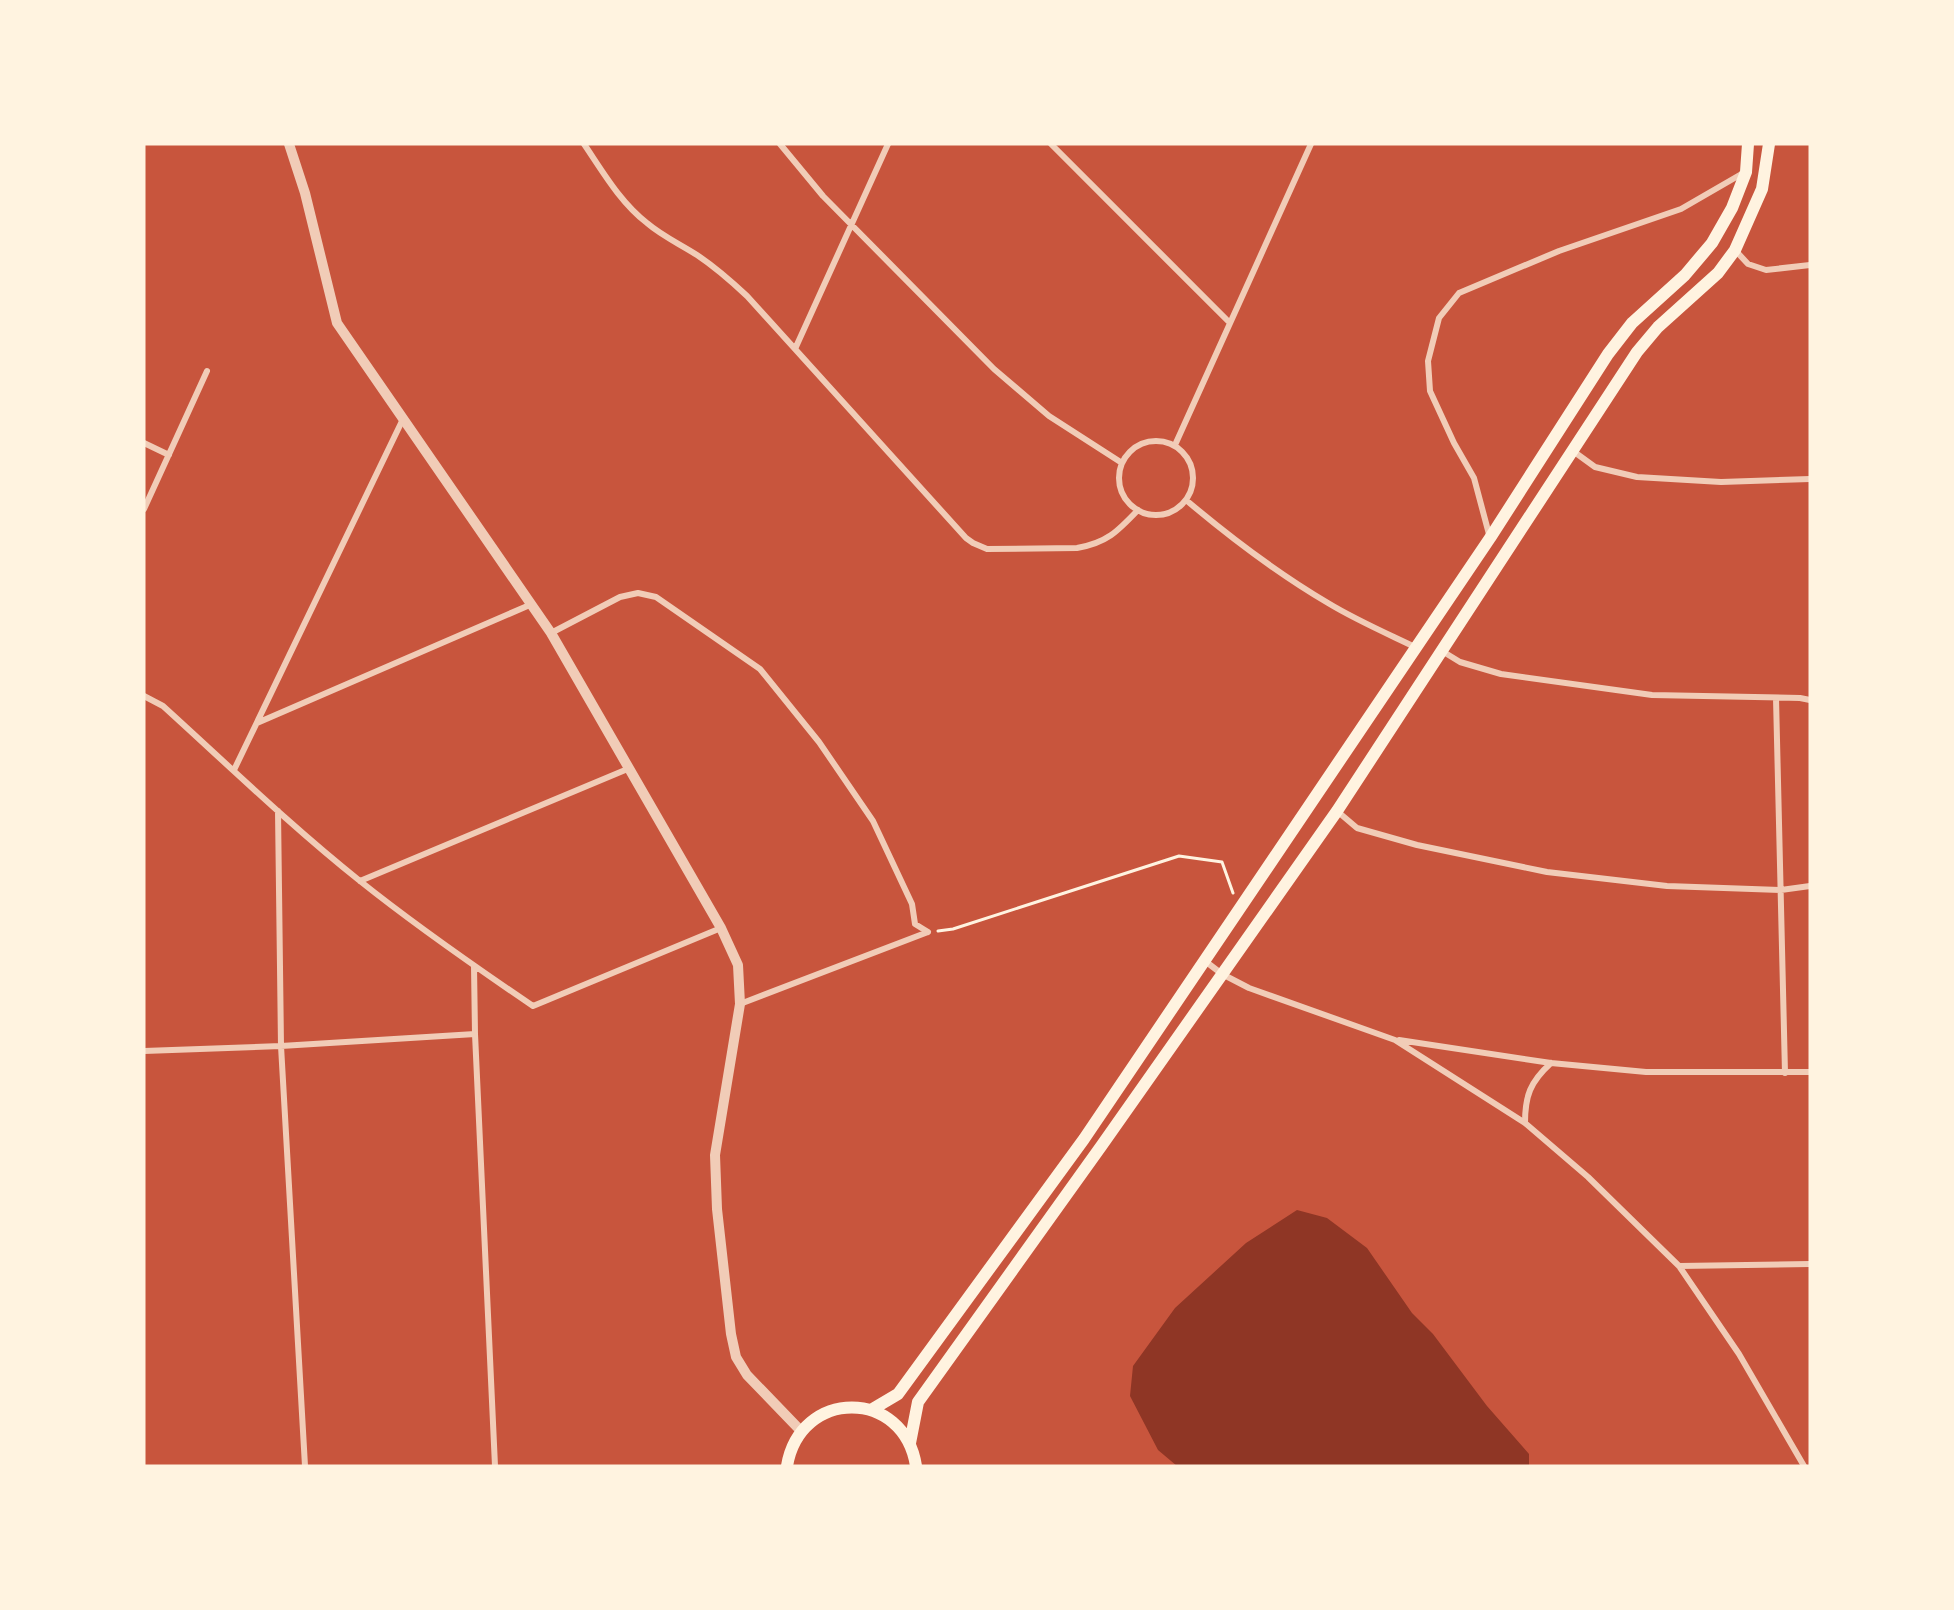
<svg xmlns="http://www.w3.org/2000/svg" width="1954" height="1610" font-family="'IBM Plex Sans',sans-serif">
<rect width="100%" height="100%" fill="#c8553d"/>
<path fill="#8f3625" d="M1297,1210L1327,1218L1367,1248L1412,1313L1433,1334L1487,1406L1529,1454V1466H1177L1158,1450L1130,1396L1133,1366L1175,1308L1246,1243Z"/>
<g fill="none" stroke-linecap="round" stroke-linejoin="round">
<path stroke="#fff3e0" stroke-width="3" d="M938,931L953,929L1179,856L1222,862L1233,893"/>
<path stroke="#f1ccb7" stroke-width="6" d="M584,144C603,172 620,202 647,223C662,236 680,244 697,255C715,267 731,281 747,296L966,538L973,543L987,549L1077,548C1107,543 1118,531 1138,510
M780,144L823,196L994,369L1049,416L1122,463
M1051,144L1230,323
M1735,250L1748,264L1766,270L1810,265
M795,349L888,144
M1119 478a37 37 0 1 1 74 0a37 37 0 1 1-74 0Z
M144,443L169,455
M1175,445L1311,144
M1573,451L1595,467L1637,477L1721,482L1810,479
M1186,500C1231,538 1277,573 1328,603C1356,620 1386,633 1415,647
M144,509L207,371
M1490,538L1474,478L1454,443L1430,391L1428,361L1439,318L1459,293L1559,251L1681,209L1745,172
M551,633L620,597L638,593L656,597L760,669L819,742L873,821L912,904L915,924L928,932
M1442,651L1460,662L1501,674L1652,695L1800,698L1810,700
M144,696L163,706C228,765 291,826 360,881C415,925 474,966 533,1006L721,928
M1776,698L1785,1073
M257,723L532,604
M234,770L403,419
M278,811L281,1046L305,1466
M1337,811L1357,828L1417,845L1547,872L1667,886L1781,890L1810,886
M360,881L630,768
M1205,961L1222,974L1249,988L1395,1040L1525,1123L1588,1177L1679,1266L1739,1354L1804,1466
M740,1004L928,932
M475,1034L495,1466
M1399,1040L1551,1063L1646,1072H1810
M144,1051L281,1046L475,1034L474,966
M1525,1123C1525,1096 1530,1082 1551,1063
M1679,1266L1810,1264"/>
<path stroke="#f1ccb7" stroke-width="10" d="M289,144L305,193L337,323L551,633L721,928L738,965L740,1004L715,1155L717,1209L731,1334L736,1357L747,1375L801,1431"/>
<path stroke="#fff3e0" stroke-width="12" d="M871,1410L898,1394L1084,1139L1490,538L1608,354L1632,323L1685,275L1712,243L1732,208L1746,172L1748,144
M910,1443L918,1402L1102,1145L1337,811L1637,352L1658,327L1718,273L1735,250L1762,189L1769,144
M787,1466C800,1388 904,1388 916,1466"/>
</g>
<rect width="1954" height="1610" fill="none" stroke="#fff3e0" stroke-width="291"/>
</svg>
